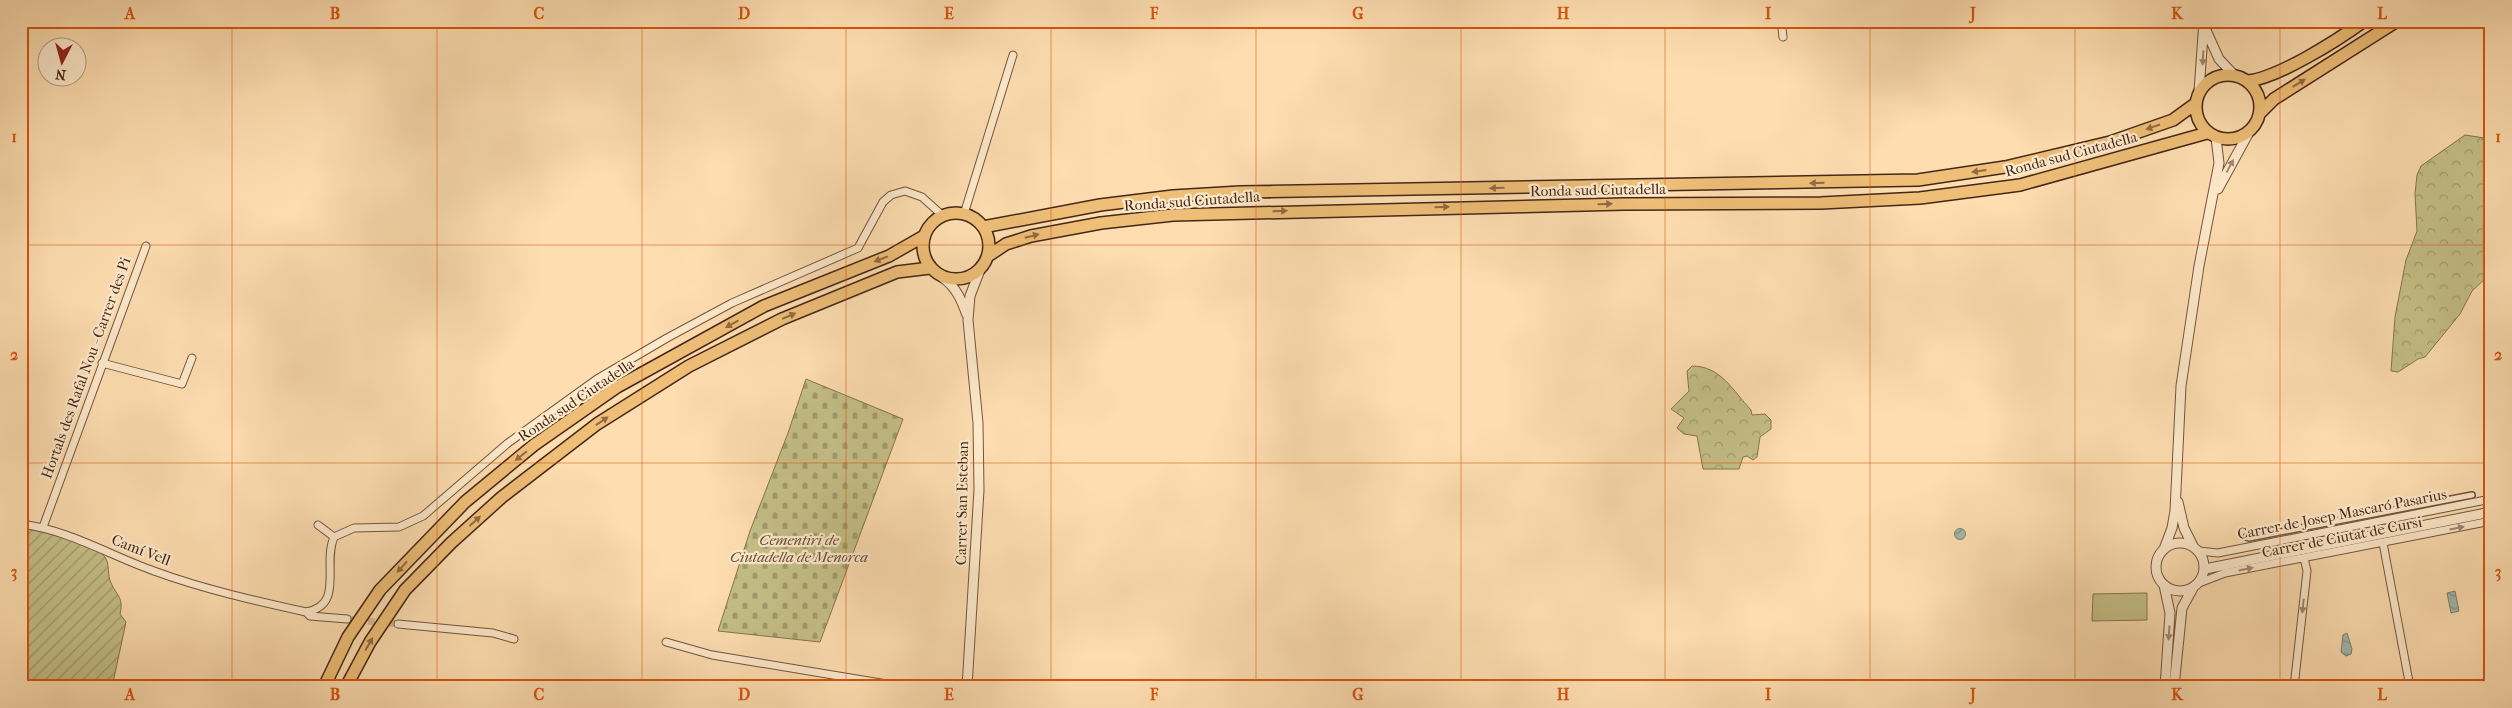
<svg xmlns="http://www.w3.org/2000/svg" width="2512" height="708" font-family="'IM FELL French Canon',serif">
<defs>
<pattern id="forest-crowns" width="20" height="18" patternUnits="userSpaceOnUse" patternTransform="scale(1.25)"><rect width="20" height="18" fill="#c5c088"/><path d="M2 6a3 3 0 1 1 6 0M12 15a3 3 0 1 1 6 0" fill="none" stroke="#a29c6e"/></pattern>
<pattern id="cemetery-stones" width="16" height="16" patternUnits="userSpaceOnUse" patternTransform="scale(1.25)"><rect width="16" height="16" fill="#c5c088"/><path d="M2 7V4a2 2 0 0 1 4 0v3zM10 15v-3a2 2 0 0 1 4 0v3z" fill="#a29c6e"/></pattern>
<pattern id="garden-furrows" width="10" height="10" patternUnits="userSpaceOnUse" patternTransform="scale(1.25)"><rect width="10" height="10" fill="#c5c088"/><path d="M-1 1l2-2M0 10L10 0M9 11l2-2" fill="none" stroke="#a29c6e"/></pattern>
<pattern id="water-waves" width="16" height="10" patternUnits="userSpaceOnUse" patternTransform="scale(1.25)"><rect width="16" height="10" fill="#a0bcaf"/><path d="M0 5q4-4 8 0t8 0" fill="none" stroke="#84998d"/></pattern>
</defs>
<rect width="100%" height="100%" fill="#fedeb1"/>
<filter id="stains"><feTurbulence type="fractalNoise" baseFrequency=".004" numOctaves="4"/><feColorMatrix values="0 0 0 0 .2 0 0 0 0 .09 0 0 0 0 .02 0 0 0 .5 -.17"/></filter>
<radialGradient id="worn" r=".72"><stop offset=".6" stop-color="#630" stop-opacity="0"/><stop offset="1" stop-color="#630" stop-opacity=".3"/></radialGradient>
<path fill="url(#forest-crowns)" stroke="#857450" d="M2465,135L2491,139V277H2487L2472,291L2460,314L2425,357L2418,359L2398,372L2391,371L2395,317L2406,260L2417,231L2415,194L2417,175L2421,166Z
M1692,366C1721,366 1733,391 1751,410L1752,415L1765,414L1771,420V429L1760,437L1757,457L1753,460L1747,456L1743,457L1739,469H1703L1697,436L1684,434L1677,428L1684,418L1671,409L1689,391L1687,371Z"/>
<path fill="url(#cemetery-stones)" stroke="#857450" d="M806,379L903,419L820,642L718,631L750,531L788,433Z"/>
<path fill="url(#garden-furrows)" stroke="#857450" d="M21,528C40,530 93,542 105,557C110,564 107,575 111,583C117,596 124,598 120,614L126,622L112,687H21Z"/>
<path fill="#c5c088" stroke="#857450" d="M2147,593V620L2092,621L2093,594Z"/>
<path fill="url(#water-waves)" stroke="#7c8073" d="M1954.5 534a5.5 5.5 0 1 1 11 0a5.5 5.5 0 1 1-11 0Z
M2455,591L2459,611L2451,613L2447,593Z
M2347,633L2352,649L2351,654L2346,656L2341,652L2343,635Z"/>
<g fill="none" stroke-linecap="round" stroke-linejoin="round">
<path stroke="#d9b992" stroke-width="7" stroke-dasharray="7 3.5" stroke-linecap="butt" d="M347,619L398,624"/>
<defs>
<path id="pedestrian" d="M2246,537L2249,538L2472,495"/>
<path id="minor" d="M1781,21L1783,37
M964,214L1013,55
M102,363L182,384L192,358
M21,524C69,530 109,555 154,571C203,589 256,601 306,612L310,616L347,619
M43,527L146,246
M334,537L354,528L399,527L423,516L508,443L597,379L667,338L732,303L858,248L883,202L891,195L905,191L922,197L942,215
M2383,543L2410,687
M2199,551L2218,553L2491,499
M2199,583L2225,573L2491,521
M306,612C345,605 322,565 334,537L318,525
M398,624L493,633L514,639
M666,642L712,655L905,687
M2294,687L2307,571L2304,558"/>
<path id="tertiary" d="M2205,28L2219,59L2235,76
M2199,91L2204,21
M2218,189L2248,134
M942,277C956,287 961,299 967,315
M2178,502L2184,528L2193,546
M2156 567a24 24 0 1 1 48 0a24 24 0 1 1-48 0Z
M2164,549L2172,528L2175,511L2181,386L2199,266L2219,163L2216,138
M2205,569L2491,512
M2164,585L2170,613L2165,687
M967,687L979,490L978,423L968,320L970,296L980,270
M2174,687L2182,608L2193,588"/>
<path id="primary" d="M2196 107a32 32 0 1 1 64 0a32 32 0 1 1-64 0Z
M2248,81C2278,78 2338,40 2364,21
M2260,113L2274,99L2397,21
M923 246a33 33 0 1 1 66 0a33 33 0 1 1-66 0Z
M983,227L1100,205L1173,196L1240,192L1918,180L2005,167L2110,142L2173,120L2195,104
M988,256L1006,244L1031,236L1101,223L1173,215L1624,204L1821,203L1920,198L2020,185L2207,133
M324,687L348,637L380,590L465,502L534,445L617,387L764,306L889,256L924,236
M346,687L370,642L405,590L451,543L502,497L597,424L689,366L782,319L897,272L930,268"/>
</defs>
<use href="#pedestrian" stroke="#73553e" stroke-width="8"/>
<use href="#minor" stroke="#73553e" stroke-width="9"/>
<use href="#tertiary" stroke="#73553e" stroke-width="11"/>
<use href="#primary" stroke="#452718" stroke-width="14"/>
<use href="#pedestrian" stroke="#feeacc" stroke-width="5"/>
<use href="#minor" stroke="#feeacc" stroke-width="7"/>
<use href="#tertiary" stroke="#feeacc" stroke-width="9"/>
<use href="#primary" stroke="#efbf78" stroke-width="11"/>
</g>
<defs><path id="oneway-solid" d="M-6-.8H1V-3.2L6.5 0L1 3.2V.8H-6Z" transform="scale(1.25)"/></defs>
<g fill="#a28872">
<use href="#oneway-solid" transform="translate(2203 58) rotate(93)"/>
<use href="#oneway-solid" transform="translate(2230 166) rotate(-62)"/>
<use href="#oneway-solid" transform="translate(2457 528) rotate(-11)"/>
<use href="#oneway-solid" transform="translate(2246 569) rotate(-11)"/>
<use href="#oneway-solid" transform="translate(2303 606) rotate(96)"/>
<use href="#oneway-solid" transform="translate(2169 633) rotate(94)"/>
</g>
<g fill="#926b43">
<use href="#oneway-solid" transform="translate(2299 83) rotate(-31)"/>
<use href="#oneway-solid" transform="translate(2153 127) rotate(161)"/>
<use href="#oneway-solid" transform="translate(1979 171) rotate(172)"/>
<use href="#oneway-solid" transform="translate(1817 183) rotate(179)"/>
<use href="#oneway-solid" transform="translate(1497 188) rotate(179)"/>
<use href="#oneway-solid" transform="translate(1605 204) rotate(-1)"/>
<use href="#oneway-solid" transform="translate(1442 207) rotate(-1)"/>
<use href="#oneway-solid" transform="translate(1280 211) rotate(-1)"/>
<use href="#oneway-solid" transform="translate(1032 236) rotate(-14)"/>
<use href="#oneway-solid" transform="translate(881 259) rotate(159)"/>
<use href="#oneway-solid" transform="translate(789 316) rotate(-23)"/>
<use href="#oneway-solid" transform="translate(732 324) rotate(151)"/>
<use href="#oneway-solid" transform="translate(602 421) rotate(-33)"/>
<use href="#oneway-solid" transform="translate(521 456) rotate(141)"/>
<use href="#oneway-solid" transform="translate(475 521) rotate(-42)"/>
<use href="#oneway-solid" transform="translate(402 567) rotate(132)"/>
<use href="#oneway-solid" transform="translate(369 644) rotate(-60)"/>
</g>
<path fill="none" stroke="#d8540d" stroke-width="1" stroke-opacity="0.55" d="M232,21V687M437,21V687M642,21V687M846,21V687M1051,21V687M1256,21V687M1461,21V687M1665,21V687M1870,21V687M2075,21V687M2280,21V687M21,245H2491M21,463H2491"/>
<g text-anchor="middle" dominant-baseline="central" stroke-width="4.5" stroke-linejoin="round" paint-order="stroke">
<g font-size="15" fill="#452718" stroke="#feeacc">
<text transform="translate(2071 154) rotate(-15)">Ronda sud Ciutadella</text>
<text transform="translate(1598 190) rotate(-1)">Ronda sud Ciutadella</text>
<text transform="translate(1192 201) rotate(-4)">Ronda sud Ciutadella</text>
<text transform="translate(86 368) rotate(-70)">Hortals des Rafal Nou - Carrer des Pi</text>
<text transform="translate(576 400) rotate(-34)">Ronda sud Ciutadella</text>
<text transform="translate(962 503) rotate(-89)">Carrer San Esteban</text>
<text transform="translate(2342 514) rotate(-11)">Carrer de Josep Mascaró Pasarius</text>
<text transform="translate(2342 537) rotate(-11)">Carrer de Ciutat de Cursi</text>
<text transform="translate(141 550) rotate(21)">Camí Vell</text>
</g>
<g font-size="15" font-style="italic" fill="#654d34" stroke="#feeacc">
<text x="799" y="540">Cementiri de<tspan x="799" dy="17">Ciutadella de Menorca</tspan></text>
</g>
</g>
<rect width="2512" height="708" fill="none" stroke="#fedeb1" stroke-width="55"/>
<g transform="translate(62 62) rotate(186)"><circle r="24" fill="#feeacc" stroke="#b49c84"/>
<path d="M0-4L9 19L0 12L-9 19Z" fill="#8f2418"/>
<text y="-8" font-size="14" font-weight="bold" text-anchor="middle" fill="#452718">N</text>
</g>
<rect x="28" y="28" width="2456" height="652" fill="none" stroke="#d8540d" stroke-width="2"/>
<g font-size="16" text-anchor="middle" font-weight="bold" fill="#d8540d">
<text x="130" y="19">A</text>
<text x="335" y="19">B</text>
<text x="539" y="19">C</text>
<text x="744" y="19">D</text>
<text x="949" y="19">E</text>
<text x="1154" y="19">F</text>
<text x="1358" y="19">G</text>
<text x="1563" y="19">H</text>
<text x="1768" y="19">I</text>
<text x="1973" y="19">J</text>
<text x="2177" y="19">K</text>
<text x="2382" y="19">L</text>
<text x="14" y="142">1</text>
<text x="2498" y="142">1</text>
<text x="14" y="360">2</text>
<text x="2498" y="360">2</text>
<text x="14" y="577">3</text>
<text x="2498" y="577">3</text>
<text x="130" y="700">A</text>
<text x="335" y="700">B</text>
<text x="539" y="700">C</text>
<text x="744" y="700">D</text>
<text x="949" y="700">E</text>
<text x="1154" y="700">F</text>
<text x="1358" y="700">G</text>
<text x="1563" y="700">H</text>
<text x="1768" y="700">I</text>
<text x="1973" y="700">J</text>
<text x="2177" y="700">K</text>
<text x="2382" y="700">L</text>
</g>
<rect width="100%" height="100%" filter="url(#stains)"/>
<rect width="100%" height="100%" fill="url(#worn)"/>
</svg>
